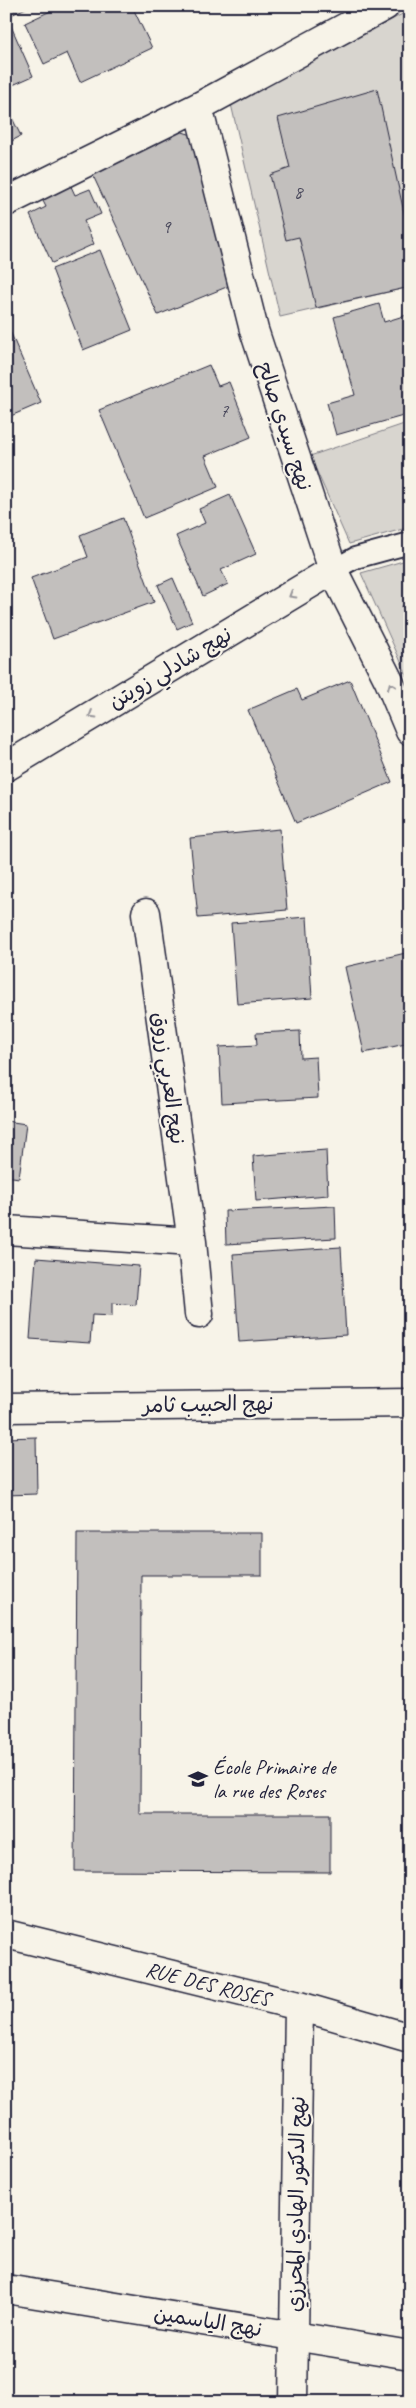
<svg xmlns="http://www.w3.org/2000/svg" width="416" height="2408" font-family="Caveat,'Playpen Sans Arabic',sans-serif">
<rect width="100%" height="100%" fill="#f7f3e8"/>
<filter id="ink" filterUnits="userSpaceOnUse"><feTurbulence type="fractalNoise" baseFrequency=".02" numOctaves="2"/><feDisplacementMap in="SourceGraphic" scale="10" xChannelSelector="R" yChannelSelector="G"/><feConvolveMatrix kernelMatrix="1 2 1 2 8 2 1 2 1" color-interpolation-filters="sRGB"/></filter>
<g filter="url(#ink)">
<path fill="#d8d5cf" stroke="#7d7c85" d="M410,10V287L280,317L231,104Z
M410,422V527L349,544L310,456Z
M410,559V682L361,573Z"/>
<path fill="#c2bfbd" stroke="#22223b" d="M6,6H30L7,17L33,76L6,88Z
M61,6H132L152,48L80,82L67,53L44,64L25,23Z
M377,89L410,240V287L316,308L299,237L286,240L270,175L290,168L278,118Z
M6,106L21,136L6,144Z
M173,129L192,135L229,286L158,315L89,167Z
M69,182L75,195L90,189L101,214L84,221L94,244L52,263L30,215L46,207L40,195Z
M100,250L132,330L83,350L52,269Z
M379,304L384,322L410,314V414L336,435L327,403L355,395L334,317Z
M6,322L41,403L6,418Z
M209,365L218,386L229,382L251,437L205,456L218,487L144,518L99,410Z
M230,495L256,554L221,570L228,584L203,596L176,536L205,523L199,509Z
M123,518L154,602L53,639L31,578L88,557L80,535Z
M173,578L192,622L177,629L158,585Z
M410,603V629L402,606Z
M350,680L392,782L296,823L248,710L297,689L302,700Z
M280,829L287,910L198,918L190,838Z
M307,917L312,998L237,1004L231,923Z
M410,952V1043L364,1053L345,967Z
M300,1031L301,1058L316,1057L318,1098L222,1103L219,1047L257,1045L256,1033Z
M6,1121L26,1124L19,1178L6,1176Z
M326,1150L328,1195L256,1201L253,1156Z
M335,1206L336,1238L226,1244L225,1211Z
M341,1247L346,1335L239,1342L233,1254Z
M36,1258L139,1266L136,1305L112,1303V1316L92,1315L90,1343L30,1339Z
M36,1437L37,1494L6,1495V1438Z
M77,1533H262V1575H141L140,1814H330V1872L75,1871Z"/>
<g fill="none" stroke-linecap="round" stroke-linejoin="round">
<defs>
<path id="service" d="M333,570L355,558L410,543"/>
<path id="minor" d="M198,107L254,330L333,570L389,681L410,731
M6,202L198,107L385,6
M6,767L333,570
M146,913L192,1242L199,1314
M6,1230L192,1242
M6,1934L299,2006L410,2038
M6,2289L410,2355
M293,2402L299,2006"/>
<path id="tertiary" d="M6,1408L410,1403"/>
</defs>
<use href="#service" stroke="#22223b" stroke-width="24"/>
<use href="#minor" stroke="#22223b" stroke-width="31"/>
<use href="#tertiary" stroke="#22223b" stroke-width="31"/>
<use href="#service" stroke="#f7f3e8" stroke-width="20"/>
<use href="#minor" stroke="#f7f3e8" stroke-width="28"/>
<use href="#tertiary" stroke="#f7f3e8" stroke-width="28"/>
</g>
<defs><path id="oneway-chevron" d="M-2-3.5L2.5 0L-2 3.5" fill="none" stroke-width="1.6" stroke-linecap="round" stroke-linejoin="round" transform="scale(1.25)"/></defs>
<g stroke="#97959a">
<use href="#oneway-chevron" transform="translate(292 595) rotate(149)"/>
<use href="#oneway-chevron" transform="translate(391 686) rotate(-113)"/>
<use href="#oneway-chevron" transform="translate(92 715) rotate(149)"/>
</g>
</g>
<defs>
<symbol id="school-bare" viewBox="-9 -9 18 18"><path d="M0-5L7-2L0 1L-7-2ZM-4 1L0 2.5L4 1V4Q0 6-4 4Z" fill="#22223b" stroke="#f7f3e8" stroke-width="2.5" paint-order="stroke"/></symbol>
</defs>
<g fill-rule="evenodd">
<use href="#school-bare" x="184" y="1765" width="28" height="28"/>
</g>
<g text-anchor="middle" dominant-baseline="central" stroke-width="4" stroke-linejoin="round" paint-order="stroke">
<g font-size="19" fill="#4a495c">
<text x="298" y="192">8</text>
<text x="166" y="227">9</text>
<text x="224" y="411">7</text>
</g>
<g font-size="21" fill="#22223b" stroke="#f7f3e8">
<text transform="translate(285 426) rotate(72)">نهج سيدي صالح</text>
<text transform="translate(170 668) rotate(-31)">نهج شادلي زويتن</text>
<text transform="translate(169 1078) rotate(82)">نهج العربي زروق</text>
<text transform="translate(208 1404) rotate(-1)">نهج الحبيب ثامر</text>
<text transform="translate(208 1984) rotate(14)">RUE DES ROSES</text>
<text transform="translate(296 2204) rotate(-89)">نهج الدكتور الهادي المحرزي</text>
<text transform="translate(208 2321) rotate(9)">نهج الياسمين</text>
</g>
<g font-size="21" fill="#22223b" stroke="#f7f3e8" text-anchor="start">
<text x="213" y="1767">École Primaire de<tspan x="213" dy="24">la rue des Roses</tspan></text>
</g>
</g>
<rect width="416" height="2408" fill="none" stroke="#f7f3e8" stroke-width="25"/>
<rect x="12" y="12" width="391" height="2383" fill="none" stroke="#22223b" stroke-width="2" filter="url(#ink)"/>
</svg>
